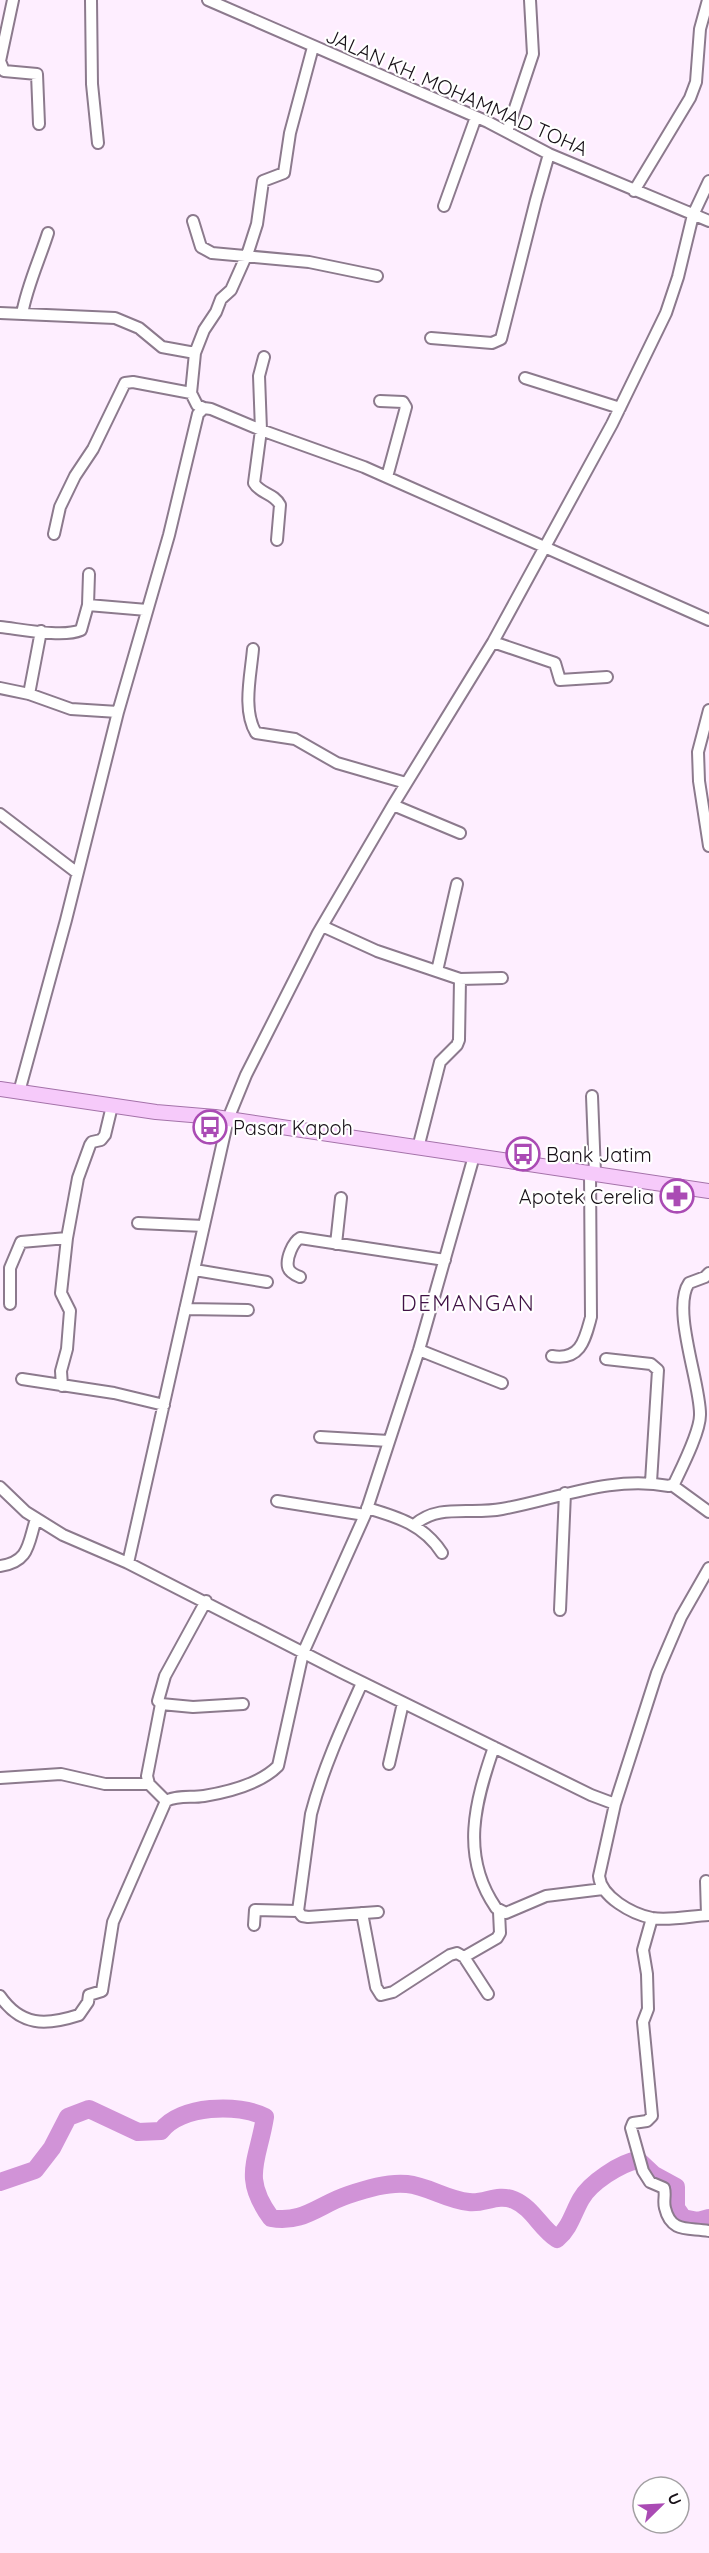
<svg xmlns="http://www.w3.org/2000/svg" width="709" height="2553" font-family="Quicksand,sans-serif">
<rect width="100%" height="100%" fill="#feeeff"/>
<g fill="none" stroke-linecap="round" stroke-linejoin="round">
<path stroke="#d193d7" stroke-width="18" d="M0,2182L35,2170L52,2148L68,2117L89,2109L138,2132L161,2131C180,2105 239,2103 265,2117C258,2161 241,2177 271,2218C303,2224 320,2204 348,2195C366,2189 388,2182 407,2184C428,2186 447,2200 469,2202C485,2204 497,2193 514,2200C533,2208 540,2228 557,2239C570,2228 573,2213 581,2199C590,2183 620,2163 638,2160L654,2175L676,2187V2208L683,2218L698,2221L709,2218"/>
<defs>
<path id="minor" d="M13,0L0,61L4,71L37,74L39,124
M91,0L92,84L98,143
M208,0L488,122L549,154L709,221
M507,132L533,54L530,0
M634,191L690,98L696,82L700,29L708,0
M444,206L476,117
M193,221L201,247L212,253L309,262L377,276
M0,313L115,318L139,328L162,347L195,353
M22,314C27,286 39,261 48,233
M431,338L492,343L501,339L536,200L549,154
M264,357L259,376L261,430L254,483C260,494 274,493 280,505L277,540
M525,378L620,408
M380,401L403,402L406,407L387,477
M204,408L197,405L191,393L195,353L204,330L216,312L221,299L231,290L248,252L257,224L263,181L284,173L290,133L313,47
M54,534L60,507L75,476L93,449L125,383L133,382L191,393
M88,605L147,610
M0,627C20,629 63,638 81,630L88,605L89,574
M493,642L555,663L560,680L607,677
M253,649C251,674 242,710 256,733L295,739L337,763L406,783
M0,688L29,694L71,709L118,712
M29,694L41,631
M709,710L698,752L699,781L709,846
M393,805L460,833
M0,814L76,872
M322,926L377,951L460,979L459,1040L457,1045L440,1062L418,1148
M437,971L457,884
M460,979L502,978
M19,1092L66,920L118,712L169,535L198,414L204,408L211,409L261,430L364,467L709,620
M592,1096L595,1173
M138,1223L204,1226
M336,1244L341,1198
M195,1270L267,1282
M300,1277C295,1275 289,1272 288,1267C286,1258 293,1242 300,1238L445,1260
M10,1304V1268L21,1242L67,1238
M185,1309L248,1310
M419,1350L502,1383
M552,1356C581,1361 585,1339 591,1317L590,1172
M606,1359L651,1364L658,1370L651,1482
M22,1379L114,1393L164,1405
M62,1386L61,1371L67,1349L70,1311L61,1293L67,1238L78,1178L90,1145L92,1142L101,1140L105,1135L112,1106
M320,1437L389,1441
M672,1485L709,1512
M0,1487L26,1512L63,1535L128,1563L341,1672L591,1795L615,1804
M277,1501L365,1515
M367,1508C398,1517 424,1525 442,1553
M414,1525C439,1503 470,1515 502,1509C558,1499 611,1475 669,1486L674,1484C682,1467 700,1432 700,1415C701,1385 671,1309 689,1283L705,1277L709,1273
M128,1563L228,1119L246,1075L318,933L393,805L493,642L612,424L666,313L678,277L693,215L709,181
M0,1566C30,1562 28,1543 36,1519
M709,1568L681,1617L657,1673L615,1804L599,1876C601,1897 632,1914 652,1918C669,1921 691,1916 709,1915
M206,1601L165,1676L158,1701L161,1704L193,1707L243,1704
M560,1610L565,1493
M161,1704L147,1776L149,1784L166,1801
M494,1747C475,1802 460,1856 496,1908L506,1913L546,1896L603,1889
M389,1764L403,1703
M0,1778L61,1774L105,1784H149
M706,1881L707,1915
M298,1911L302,1916L308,1917L378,1912
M362,1913L376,1987L381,1995L393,1992L450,1955L457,1953L464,1957L488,1994
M652,1918L643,1950L647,1974L648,2009L643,2022L652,2116L647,2121L633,2123L631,2128L643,2171L650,2182L664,2188C666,2195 663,2201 665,2208C671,2234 690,2227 709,2231
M254,1925L255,1910L298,1911L311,1814C323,1768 343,1725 362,1683
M464,1957L497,1938L500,1933L499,1912
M0,1996C21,2026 45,2026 79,2015L88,2002L89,1995L102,1991L113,1922L166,1801C178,1795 191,1798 204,1796C228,1792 260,1784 278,1766L303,1653L365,1515L419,1350L474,1156"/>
<path id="major" d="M0,1089L156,1112L215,1117L709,1191"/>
</defs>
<use href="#minor" stroke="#8c7a8d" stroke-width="14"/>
<use href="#major" stroke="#a472a9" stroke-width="16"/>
<use href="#minor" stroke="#fff" stroke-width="10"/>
<use href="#major" stroke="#f6cafa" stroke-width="14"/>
</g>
<defs>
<symbol id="bus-ring" viewBox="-11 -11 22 22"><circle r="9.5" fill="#fff" stroke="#aa4bb4" stroke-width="1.5"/><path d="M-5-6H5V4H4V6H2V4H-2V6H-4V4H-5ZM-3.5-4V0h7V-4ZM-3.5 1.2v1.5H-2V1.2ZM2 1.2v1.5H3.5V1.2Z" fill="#aa4bb4"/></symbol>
<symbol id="pharmacy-ring" viewBox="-11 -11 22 22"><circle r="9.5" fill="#fff" stroke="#aa4bb4" stroke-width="1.5"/><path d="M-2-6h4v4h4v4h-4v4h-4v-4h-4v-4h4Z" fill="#aa4bb4"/></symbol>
</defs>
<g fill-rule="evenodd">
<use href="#bus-ring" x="191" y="1108" width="38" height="38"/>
<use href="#bus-ring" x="504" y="1135" width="38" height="38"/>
<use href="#pharmacy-ring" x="658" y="1177" width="38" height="38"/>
</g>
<g text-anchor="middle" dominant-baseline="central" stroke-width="4.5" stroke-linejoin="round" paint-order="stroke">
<g font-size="20" fill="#181118" stroke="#fff">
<text transform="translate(457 92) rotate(24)">JALAN KH. MOHAMMAD TOHA</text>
</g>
<g font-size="20" fill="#181118" stroke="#fff" text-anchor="start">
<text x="233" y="1127">Pasar Kapoh</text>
<text x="546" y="1154">Bank Jatim</text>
<text x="654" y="1196" text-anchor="end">Apotek Cerelia</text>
</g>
<g font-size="22" letter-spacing="1.5" fill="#411346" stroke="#fff">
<text x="468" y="1303">DEMANGAN</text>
</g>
</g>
<g transform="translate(661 2505) rotate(66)"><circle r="28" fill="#ffffff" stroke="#a3a0a3" stroke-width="1.5"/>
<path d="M0-4.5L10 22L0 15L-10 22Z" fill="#aa4bb4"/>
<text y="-9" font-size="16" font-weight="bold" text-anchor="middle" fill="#181118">U</text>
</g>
</svg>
